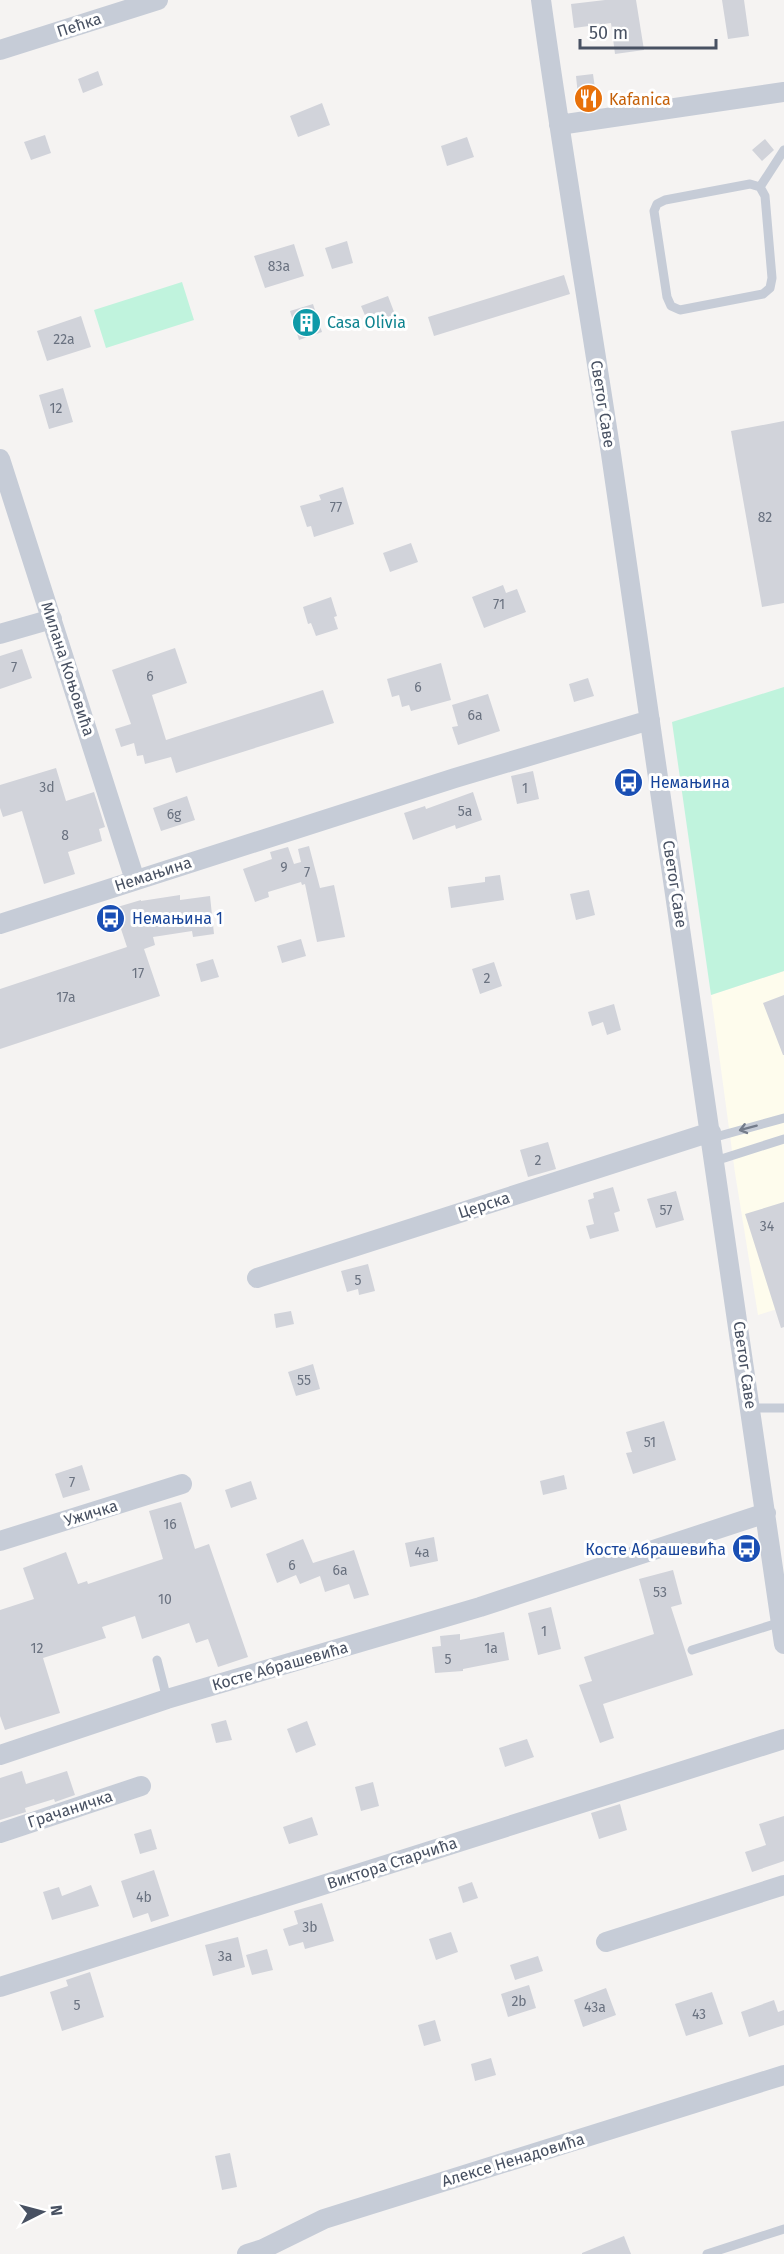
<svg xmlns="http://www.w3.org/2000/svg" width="784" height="2254" font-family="'Fira Sans',sans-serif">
<rect width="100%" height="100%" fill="#f5f3f2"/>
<path fill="#fefced" d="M784,971V1307L758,1315L735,1173L711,995Z"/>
<path fill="#c0f3dd" d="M182,282L194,320L106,348L94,310Z
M784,687V971L711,995L672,722Z"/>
<path fill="#d1d3da" d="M605,0H636L644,50L615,54L611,23L574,28L571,4Z
M722,0H744L749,36L728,39Z
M98,71L103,85L83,93L78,79Z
M593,74L597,103L579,105L576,76Z
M322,103L330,125L298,137L290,116Z
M45,135L51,153L31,160L24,142Z
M467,137L474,157L447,166L441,146Z
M765,139L774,150L762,161L752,150Z
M347,241L353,263L332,269L325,248Z
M294,244L304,276L265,288L254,256Z
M564,275L570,294L434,336L428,317Z
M388,296L396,317L370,327L361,306Z
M313,304L322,332L299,340L290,311Z
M81,316L91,347L47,361L37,331Z
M63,388L73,422L49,429L39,395Z
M784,421V603L762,607L731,431Z
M343,487L354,524L314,537L311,526L307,527L300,506L321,500L319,495Z
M411,543L418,562L390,572L383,553Z
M503,585L506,593L517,589L526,612L484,628L472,597Z
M331,597L337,616L334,617L338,629L316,636L311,623L308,624L303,607Z
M175,648L187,683L152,695L166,740L323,690L334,723L176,773L171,757L145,764L143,755L137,756L134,743L121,747L115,729L131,724L112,670Z
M22,649L32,678L0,689V656Z
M441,663L451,700L411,711L409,705L402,707L399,695L392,697L387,679Z
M588,678L594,696L574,702L569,684Z
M488,694L500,731L458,745L452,727L458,726L452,705Z
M56,768L66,801L94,792L105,827L99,829L102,841L68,852L75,874L44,884L22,811L3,817L0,808V785Z
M533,771L539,799L517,804L511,776Z
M473,792L482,820L456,829L455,825L413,840L404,813L425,806L426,809Z
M187,796L195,820L161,831L153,808Z
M309,846L320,888L334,885L345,937L317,942L305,884L302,885L301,882L268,892L269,897L255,902L243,869L272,859L270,852L288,847L294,864L301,862L298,849Z
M500,875L504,900L451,908L448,887L485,882V877Z
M589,890L595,915L576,920L570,894Z
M180,895V900L210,896L214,934L193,937L192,931L153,937L155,945L144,949L160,996L0,1049V989L127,947L114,908L141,900V901Z
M301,939L306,956L282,963L277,946Z
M213,959L219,977L201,982L196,964Z
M494,962L502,986L480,994L472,969Z
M784,995V1055H783L763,1003Z
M614,1004L621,1030L607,1035L603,1022L592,1026L588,1012Z
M548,1142L556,1169L528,1177L520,1150Z
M613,1187L620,1211L614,1213L619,1231L590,1239L586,1226L594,1224L588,1200L594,1198L593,1193Z
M676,1191L684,1220L656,1228L647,1199Z
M784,1202V1327L781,1328L745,1214Z
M368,1264L375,1291L359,1295L358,1289L347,1292L341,1271Z
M291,1311L294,1324L276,1328L274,1314Z
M313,1364L320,1389L296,1396L288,1372Z
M664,1421L676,1460L633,1474L626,1453L632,1452L626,1432Z
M82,1465L90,1490L63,1498L55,1474Z
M564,1475L567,1489L543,1495L540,1481Z
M251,1481L257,1499L231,1508L225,1490Z
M181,1502L195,1549L209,1544L248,1657L218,1667L208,1639L196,1643L189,1623L142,1639L135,1616L102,1627L106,1638L43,1658L60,1713L5,1730L0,1716V1610L34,1599L23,1568L66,1552L78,1584L87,1581L88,1584L163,1559L149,1511Z
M434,1537L438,1561L410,1567L405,1543Z
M303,1539L313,1563L354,1550L369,1595L354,1599L349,1584L325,1592L320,1576L300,1584L296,1575L277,1583L266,1554Z
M673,1570L682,1604L671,1607L693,1675L603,1704L614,1738L600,1743L579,1685L592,1681L584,1657L654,1634L639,1579Z
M551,1607L561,1649L538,1655L528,1613Z
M504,1632L509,1660L463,1669V1671L435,1673L432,1647L441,1646L440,1636L460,1634V1640Z
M226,1720L232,1740L216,1743L211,1724Z
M307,1721L316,1745L296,1753L287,1729Z
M527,1739L534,1757L505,1767L499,1748Z
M22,1771L26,1784L67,1771L75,1795L55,1802L54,1799L25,1808L26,1812L0,1820V1778Z
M373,1782L379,1806L361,1811L355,1787Z
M620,1804L627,1830L599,1839L591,1813Z
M784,1816V1861L752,1872L745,1852L766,1845L759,1824Z
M312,1817L318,1835L289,1844L283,1827Z
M151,1829L157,1849L140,1854L134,1834Z
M154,1870L169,1916L151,1922L148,1913L133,1918L121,1881Z
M472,1882L478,1898L463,1903L458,1887Z
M91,1885L99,1906L52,1920L43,1892L59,1887L62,1896Z
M322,1903L334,1941L305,1949L303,1942L289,1946L283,1929L298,1924L294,1911Z
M451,1932L458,1952L436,1960L429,1939Z
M238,1937L245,1967L213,1976L205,1945Z
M267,1949L273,1970L252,1975L246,1955Z
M538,1956L543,1971L515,1980L510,1965Z
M90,1972L104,2017L62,2031L50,1992L68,1986L66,1980Z
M529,1985L536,2008L508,2017L501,1994Z
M606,1988L616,2015L583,2027L574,2000Z
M712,1992L723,2024L686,2036L675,2004Z
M774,2000L778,2012L784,2010V2025L749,2037L741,2012Z
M435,2020L441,2041L424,2046L418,2025Z
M491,2058L496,2075L475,2081L471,2064Z
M230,2153L237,2187L222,2190L215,2156Z
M624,2236L631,2254H582V2253Z"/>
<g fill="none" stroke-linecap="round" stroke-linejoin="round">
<path stroke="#c6ccd7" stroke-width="9" d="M750,184L760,187L765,196L772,278L770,288L763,294L680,310L671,306L667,297L654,211L657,204L665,200Z
M760,187L784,150
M712,1138L784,1118
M715,1161L784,1139
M751,1408H784
M692,1650L781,1622
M157,1660L167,1699
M707,2254L784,2229"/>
<path stroke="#c6ccd7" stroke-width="20" d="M541,0C562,152 588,303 611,454C672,850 728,1247 784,1644
M0,50L158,0
M559,125L784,92
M0,459L135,880
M0,634L52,619
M0,924L455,778L650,720
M257,1278L711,1132
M0,1541L182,1484
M0,1755L167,1699L480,1607L766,1513
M0,1833L141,1786
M606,1942L784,1885
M0,1987L784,1739
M247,2254L263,2249L324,2219L784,2075"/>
</g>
<defs><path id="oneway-shaft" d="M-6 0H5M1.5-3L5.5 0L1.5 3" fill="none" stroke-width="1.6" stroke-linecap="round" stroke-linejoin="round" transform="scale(1.5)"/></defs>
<use stroke="#747c8b" href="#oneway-shaft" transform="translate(748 1128) rotate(165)"/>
<defs>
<symbol id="restaurant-disc" viewBox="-11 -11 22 22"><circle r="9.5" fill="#e8710a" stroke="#fff"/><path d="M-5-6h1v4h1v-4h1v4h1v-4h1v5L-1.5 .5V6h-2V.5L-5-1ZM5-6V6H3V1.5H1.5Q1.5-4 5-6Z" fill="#fff"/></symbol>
<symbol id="building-disc" viewBox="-11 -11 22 22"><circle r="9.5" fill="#0f9aa8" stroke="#fff"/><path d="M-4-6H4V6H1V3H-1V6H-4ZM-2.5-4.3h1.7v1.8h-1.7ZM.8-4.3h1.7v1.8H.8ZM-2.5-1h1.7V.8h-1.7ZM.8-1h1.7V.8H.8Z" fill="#fff"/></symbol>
<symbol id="bus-disc" viewBox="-11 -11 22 22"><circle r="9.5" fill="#1a4fb4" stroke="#fff"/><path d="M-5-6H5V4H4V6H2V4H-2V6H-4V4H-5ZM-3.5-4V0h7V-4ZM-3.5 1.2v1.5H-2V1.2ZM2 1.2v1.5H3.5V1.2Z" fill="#fff"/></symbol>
</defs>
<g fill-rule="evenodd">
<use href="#restaurant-disc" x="572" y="82" width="33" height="33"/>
<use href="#building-disc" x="290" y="306" width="33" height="33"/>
<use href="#bus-disc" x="612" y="766" width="33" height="33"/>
<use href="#bus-disc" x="94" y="902" width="33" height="33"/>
<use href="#bus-disc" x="730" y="1532" width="33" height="33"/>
</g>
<g text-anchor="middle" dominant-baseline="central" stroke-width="6" stroke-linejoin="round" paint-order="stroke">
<g font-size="14" fill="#6a7280">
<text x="279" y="266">83a</text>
<text x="64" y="339">22a</text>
<text x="56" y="408">12</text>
<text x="336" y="507">77</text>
<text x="765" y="517">82</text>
<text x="499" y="604">71</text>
<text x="14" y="667">7</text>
<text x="150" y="676">6</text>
<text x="418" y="687">6</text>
<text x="475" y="715">6a</text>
<text x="47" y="787">3d</text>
<text x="525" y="788">1</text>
<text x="465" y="811">5a</text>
<text x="174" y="814">6g</text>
<text x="65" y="835">8</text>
<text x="284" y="867">9</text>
<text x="307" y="872">7</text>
<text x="138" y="973">17</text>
<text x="487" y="978">2</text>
<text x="66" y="997">17a</text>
<text x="538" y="1160">2</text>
<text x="666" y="1210">57</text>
<text x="767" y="1226">34</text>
<text x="358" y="1280">5</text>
<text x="304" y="1380">55</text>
<text x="650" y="1442">51</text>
<text x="72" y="1482">7</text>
<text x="170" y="1524">16</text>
<text x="422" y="1552">4a</text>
<text x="292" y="1565">6</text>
<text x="340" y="1570">6a</text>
<text x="660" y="1592">53</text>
<text x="165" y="1599">10</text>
<text x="544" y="1631">1</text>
<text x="37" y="1648">12</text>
<text x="491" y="1648">1a</text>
<text x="448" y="1659">5</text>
<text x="144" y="1897">4b</text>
<text x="310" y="1927">3b</text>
<text x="225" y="1956">3a</text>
<text x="519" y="2001">2b</text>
<text x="77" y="2005">5</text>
<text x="595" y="2007">43a</text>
<text x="699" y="2014">43</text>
</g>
<g font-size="16" fill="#485162" stroke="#fff">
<text transform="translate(79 25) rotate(-18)">Пећка</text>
<text transform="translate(603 404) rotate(81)">Светог Саве</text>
<text transform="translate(68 669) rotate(72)">Милана Коњовића</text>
<text transform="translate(153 874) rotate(-18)">Немањина</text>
<text transform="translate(675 884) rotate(81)">Светог Саве</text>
<text transform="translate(484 1205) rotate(-18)">Церска</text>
<text transform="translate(745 1365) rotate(82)">Светог Саве</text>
<text transform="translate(91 1513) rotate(-17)">Ужичка</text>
<text transform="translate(280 1666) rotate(-16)">Косте Абрашевића</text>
<text transform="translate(70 1809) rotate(-18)">Грачаничка</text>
<text transform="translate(392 1863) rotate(-18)">Виктора Старчића</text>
<text transform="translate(513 2160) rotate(-17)">Алексе Ненадовића</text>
</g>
<g font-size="16" fill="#c56008" stroke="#fff" text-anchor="start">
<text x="609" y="99">Kafanica</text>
</g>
<g font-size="16" fill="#0d838f" stroke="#fff" text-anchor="start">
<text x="327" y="322">Casa Olivia</text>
</g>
<g font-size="16" fill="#164399" stroke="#fff" text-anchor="start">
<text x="650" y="782">Немањина</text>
<text x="132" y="918">Немањина 1</text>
<text x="726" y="1549" text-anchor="end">Косте Абрашевића</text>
</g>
</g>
<g transform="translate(42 2212) rotate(84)" stroke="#ffffff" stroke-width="4.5" paint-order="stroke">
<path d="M0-4.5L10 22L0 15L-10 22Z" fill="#485162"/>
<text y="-9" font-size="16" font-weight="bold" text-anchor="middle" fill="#485162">N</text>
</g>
<path d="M580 39v9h136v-9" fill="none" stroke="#485162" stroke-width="3"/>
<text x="589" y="39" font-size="18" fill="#485162" stroke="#ffffff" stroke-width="4.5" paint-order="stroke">50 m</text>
</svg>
